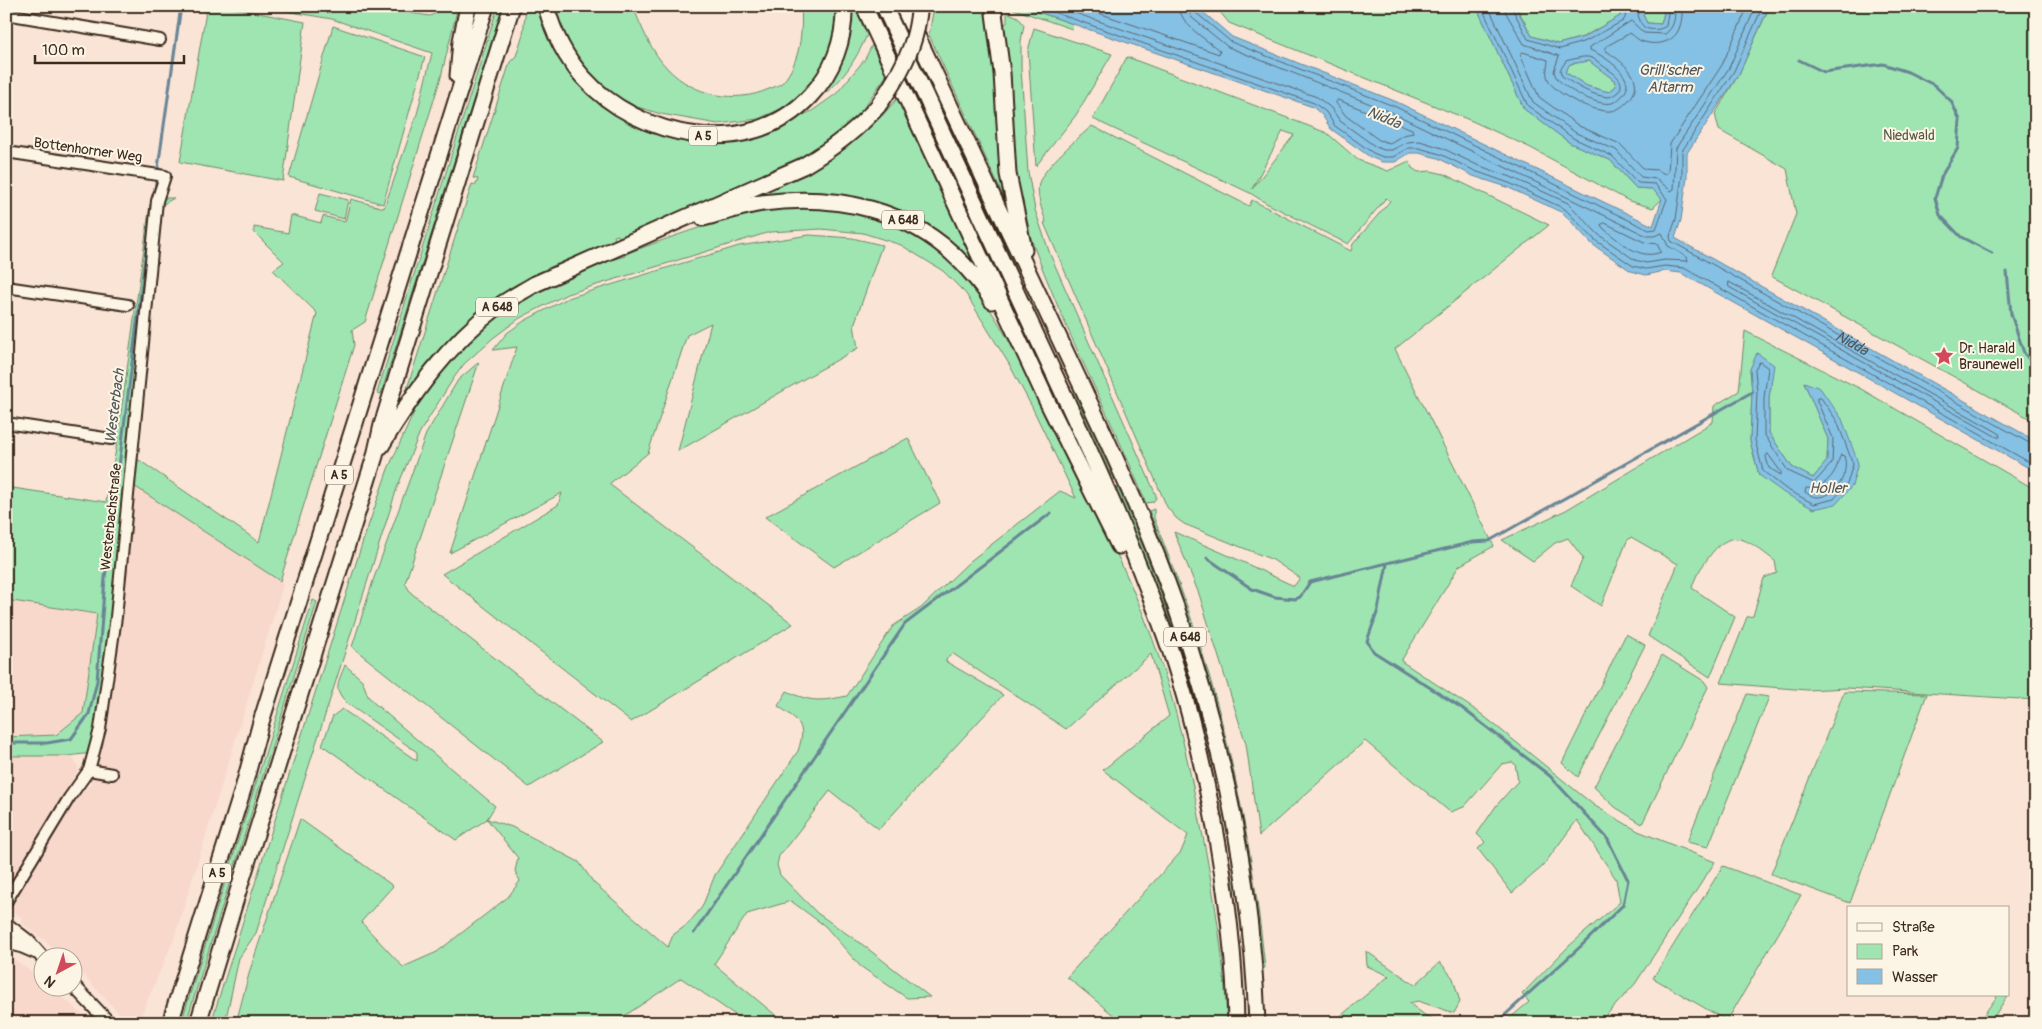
<svg xmlns="http://www.w3.org/2000/svg" width="2042" height="1029" font-family="Pangolin,sans-serif">
<rect width="100%" height="100%" fill="#fae4d6"/>
<filter id="ink" filterUnits="userSpaceOnUse"><feTurbulence type="fractalNoise" baseFrequency=".02" numOctaves="2"/><feDisplacementMap in="SourceGraphic" scale="10" xChannelSelector="R" yChannelSelector="G"/><feConvolveMatrix kernelMatrix="1 2 1 2 8 2 1 2 1" color-interpolation-filters="sRGB"/></filter>
<g filter="url(#ink)">
<path fill="#f9d8cc" d="M134,486L255,563L280,581L283,586L174,939L138,1023H128L73,964L72,956H64L22,923L21,917L11,911V905L72,801L80,792L90,785L98,764Z
M6,600L97,614L83,713L56,735L6,737Z
M6,756H68L73,758L79,769L6,893Z
M6,953L42,980V986L51,987L92,1023H6Z"/>
<path fill="#9fe5b1" stroke="#6d8868" fill-rule="evenodd" d="M207,6H222L305,22L283,181L180,162Z
M256,6H363L430,16L436,13L438,6H458L441,77L365,322L352,330L354,345L280,581L134,486L102,734L92,753L68,756H6V737L56,735L83,713L97,614L6,600V487L106,502L116,449L150,204L164,198H174L160,206L136,458L259,542L317,313L273,270L284,262L254,232V227L288,233L291,215L321,223L323,216L345,222L351,199L384,208L417,114L432,53L332,19Z
M498,6H503L381,394L377,393Z
M526,6H540L561,55L652,130L774,128L812,111L836,94L865,59L872,45L886,76L864,107L865,109L845,131L804,159L619,238L618,235L614,236L615,240C545,269 490,294 437,352C424,365 414,383 404,398L472,184L476,185L478,179L473,178L510,62L516,56L523,34Z
M555,6H633C641,27 652,53 668,69C694,96 736,104 769,89C774,87 780,85 783,82C800,62 803,32 801,6H836V13L833,37L822,69L810,86L785,107L758,119L718,124L661,114L621,102L585,70L563,39Z
M849,6H854L867,35C857,57 841,86 818,97Z
M934,6H984L992,34L997,121L1002,170L1012,215L929,35Z
M1005,6H1021L1073,24L1072,29Z
M1215,6H1476L1524,109L1570,143L1610,160L1636,188L1652,189L1662,199L1653,208L1629,201L1529,147L1472,121L1229,23Z
M1516,6H1622L1620,16L1583,37L1558,44L1532,36Z
M1648,6H1658L1664,13L1661,24L1647,23L1643,15Z
M1767,6H2036V422L1771,276L1796,214L1787,169L1719,130L1715,114L1739,74L1768,10Z
M1007,12L1018,17L1024,25L1021,41V68L1028,172L1035,210L1050,254L1156,495V498L1153,502L1146,503C1120,438 1087,374 1059,309C1046,277 1032,246 1023,213C1007,152 1008,86 1004,24L1007,23Z
M333,26L425,57L383,204L289,177Z
M1034,28L1112,54L1076,115L1036,166L1028,51Z
M1127,57L1327,133L1358,160L1388,171L1409,161L1412,168L1418,172L1431,171L1444,174L1549,225L1395,349L1494,546L1459,566L1401,661L1480,713L1595,806L1638,831L1715,862L1635,984L1599,1023H1504L1529,1002L1522,994L1569,946L1620,902L1616,879L1577,820L1542,867L1512,893L1478,849L1485,842L1477,834L1496,806L1518,781L1515,764L1512,762L1502,764L1464,807L1450,812L1365,741L1259,836L1246,744L1199,594L1174,532L1232,557L1294,586L1300,578L1273,560L1184,524L1176,518L1167,507L1044,223L1046,222C1042,210 1036,195 1039,183C1045,166 1078,138 1092,126L1249,206L1252,200L1351,251L1353,244L1390,201L1386,198L1348,244L1266,203L1250,193L1093,119ZM1283,131L1294,135L1252,189Z
M919,58L993,217L1003,245L917,61Z
M1589,61L1614,80L1616,86L1609,92L1587,86L1565,72L1570,64Z
M897,99L977,271L888,209L743,201C797,178 838,160 877,116L879,119Z
M320,193L348,200L344,219L315,211Z
M802,208C859,209 908,224 951,263C996,304 1020,364 1048,417C1085,490 1125,563 1153,640C1177,705 1191,774 1204,842C1215,901 1225,962 1227,1023H1123L1067,977L1181,852L1188,835L1103,770L1169,716L1151,654L1066,729L952,653L945,661L1003,695L879,829L830,791L779,856L777,865L780,875L817,913L863,945L930,997L907,998L860,966L825,926L791,901L747,914L714,964L785,1023H747L681,978L614,1023H236L250,970L300,819L393,886L361,922L403,967L437,952L508,897L520,881L515,871L518,858L487,819L456,840L322,745L333,716L342,709L417,761V752L348,704C332,688 338,684 345,665L362,680L368,696L374,703L495,806L487,819L512,827L579,862L594,883L668,947L673,935L688,924L702,907L715,875L798,751C807,724 799,721 778,706L787,691C811,703 822,701 847,696L893,626L921,608L969,562L1060,491L1076,498L1032,407L1009,364L966,294L943,271L901,245L863,233L821,229L770,232L567,294L520,318L493,338L464,364L453,379L420,432L397,488L256,933L239,958L225,1023H211L362,544L388,469L416,408L426,392L457,351L492,320L544,286L594,265L625,256V254C683,233 740,210 802,208Z
M809,235L852,238L882,245L854,325L858,348L678,451L711,323L687,335L648,453L609,484L793,624L631,722L442,574L558,505L562,493L450,553L517,347L493,350L507,333L524,321L568,298L739,246Z
M1745,331L1861,389L2036,490V700L1847,688L1807,690L1721,683L1747,617L1753,616L1764,578L1777,573L1775,561C1748,541 1733,524 1708,558C1701,568 1695,576 1692,588L1735,617L1710,677L1648,636L1678,564L1631,537L1627,541L1601,606L1571,586L1583,558L1568,538L1555,543L1533,561L1502,540L1566,510L1713,422L1714,406L1739,391ZM1773,365L1769,398V433L1792,467L1813,478L1827,461L1828,439L1804,382L1852,486L1759,475L1750,441L1752,392L1750,369Z
M479,362L405,583L411,593L603,742L529,787L352,647L374,578L426,434L458,380Z
M1072,390L1078,401L1114,480L1111,481L1070,391Z
M908,438L940,503L834,567L765,517Z
M1118,488C1133,524 1149,560 1162,597C1197,693 1219,792 1235,893H1232L1162,606L1140,547L1115,489Z
M1154,509V518C1174,570 1194,622 1209,675C1237,771 1255,869 1265,968H1262C1252,812 1208,655 1149,511Z
M313,600L317,602L186,1023H181Z
M1626,634L1645,645L1578,777L1562,763Z
M1662,655L1704,681L1708,687L1642,824L1615,807L1594,787Z
M1844,692L1927,694L1850,903L1771,874Z
M1747,694L1769,697L1708,847L1687,842Z
M1723,866L1801,895L1727,1021L1653,978Z
M1366,951L1415,985L1440,962L1453,978L1460,1002L1454,1013L1418,1001L1409,1003L1426,1016L1445,1023H1332L1389,976L1367,966Z
M1998,995H2008L1990,1023H1978Z"/>
<path fill="#85c1e5" stroke="#678595" fill-rule="evenodd" d="M1021,6H1196L1232,37L1397,102L1653,226L1662,199L1652,189L1636,188L1610,160L1570,143L1524,109L1476,6H1515L1532,36L1558,44L1584,37L1620,16L1622,6H1648L1643,15L1647,23L1661,24L1664,13L1658,6H1767L1768,9L1739,74L1687,153V177L1681,220L1675,238L2036,441V472L1681,273L1665,271L1646,275L1631,271L1592,244L1563,213L1507,187L1473,176L1438,158L1419,153H1410L1395,162H1382L1370,157L1331,129L1322,115L1313,107ZM1589,61L1614,80L1616,86L1609,92L1587,86L1565,72L1570,64Z
M1757,353L1774,365L1769,398V433L1792,467L1813,478L1827,461L1828,439L1804,382L1820,388L1842,419L1858,463L1852,486L1836,504L1814,509L1784,493L1759,475L1750,441L1752,392L1750,369Z"/>
<g fill="none" stroke-linecap="round" stroke-linejoin="round">
<g stroke="#59666e" stroke-width="1">
<path d="M1036,6L1314,103L1326,112L1335,126L1373,153L1383,157H1393L1408,148H1419L1440,154L1475,171L1509,183L1565,209L1595,240L1633,266L1646,269L1665,266L1684,268L2036,466"/>
<path d="M1055,6L1317,97L1331,108L1340,121L1376,147L1384,150H1392L1407,142L1420,141L1442,148L1477,165L1511,177L1568,203L1599,235L1635,260L1646,263L1665,260L1688,261L1687,257L1668,246L1662,233L1654,236H1647L1393,113L1228,47L1191,17L1187,6"/>
<path d="M1078,6L1219,54L1220,51C1206,39 1180,25 1179,6"/>
<path d="M1193,6L1195,12L1231,42L1396,107L1649,230L1656,229L1667,199L1655,184L1638,183L1612,156L1573,138L1528,106L1481,6"/>
<path d="M1488,6L1533,102L1576,133L1616,150L1641,177L1657,179L1671,191L1674,189L1676,148L1729,68L1756,6"/>
<path d="M1505,6L1506,13L1524,44L1559,56L1554,71C1555,86 1598,107 1612,103C1616,102 1619,99 1622,96C1640,79 1605,56 1590,50V47L1631,21L1644,33L1665,34C1674,28 1677,16 1673,6"/>
<path d="M1511,6L1528,39L1560,49L1586,41L1623,21L1625,18L1627,6"/>
<path d="M1642,6L1638,15C1639,18 1641,25 1644,27C1650,31 1661,30 1666,26L1668,13L1665,6"/>
<path d="M1681,6C1683,13 1682,19 1680,26C1675,44 1654,47 1639,40C1636,38 1633,35 1630,33L1605,47V50C1621,61 1649,80 1628,101C1623,106 1618,110 1611,111C1596,113 1553,94 1548,79C1545,72 1548,66 1548,60L1523,52L1520,54L1539,97L1579,126L1620,144L1644,169L1657,170L1665,174L1668,172L1670,144L1722,65L1748,6"/>
<path id="s1" d="M1763,6L1734,71L1682,151V176L1676,219L1670,236L1671,241L2031,444L2036,445"/>
<path d="M1583,57C1592,56 1596,60 1603,66C1611,71 1628,81 1618,92C1615,94 1612,97 1608,97C1592,96 1575,85 1562,76L1560,70L1566,61Z"/>
<path d="M1338,100L1412,129L1413,133L1403,135L1390,143L1379,140L1346,116L1336,103Z"/>
<path d="M1605,223L1644,242L1657,244L1661,252C1639,261 1621,242 1604,229L1601,225Z"/>
<path d="M1729,282L1999,433L2000,437H1997L1729,287Z"/>
<path d="M1760,362L1768,368L1764,398V434L1788,471L1814,483L1832,463L1833,438L1817,401V398H1821L1837,421L1853,464L1847,484L1834,499L1814,504L1786,489L1763,471L1755,440L1757,392L1755,370Z"/>
<path d="M1768,454L1781,472V475L1769,468L1766,457Z"/>
<path d="M1841,455L1844,456C1850,473 1836,498 1816,497C1813,497 1808,494 1805,492L1806,488C1820,490 1832,479 1837,466C1839,462 1838,459 1841,455Z"/>
</g>
<path stroke="#678595" stroke-width="3" d="M1799,60L1824,72L1883,64L1908,72L1934,85L1951,101L1960,120L1958,148L1942,175L1935,198L1940,215L1961,237L1992,253
M154,196L181,6
M2007,272L2011,314L2024,353L2036,368
M1207,558L1252,589L1275,597L1295,599L1300,597L1310,582L1473,542L1489,541L1752,392
M1387,564L1378,610L1367,641L1374,652L1462,708L1550,776L1607,838L1628,880L1623,905L1580,947L1496,1023
M6,743H47L71,739L89,714L97,681L105,578L150,219
M694,933L905,624L1051,513"/>
<defs>
<path id="minor" d="M6,14L160,40
M6,152L165,176L157,201L116,617L100,729L89,770L69,798L6,902
M6,287L128,305
M6,423L111,439
M89,770L112,774"/>
<path id="major" d="M6,924L28,941L42,957
M6,942L21,946L35,952
M72,984L109,1023"/>
<path id="highway" d="M546,6C553,32 565,57 583,77C638,139 749,162 810,96C833,72 845,40 844,6
M864,6L1047,401L1119,546
M884,6C935,115 985,224 1035,333C1082,433 1129,534 1166,638C1187,696 1201,757 1213,817C1226,886 1235,953 1236,1023
M903,6C955,118 1008,230 1061,342C1102,429 1144,516 1176,607C1222,739 1252,882 1257,1023
M993,6L1002,73L1008,174L1024,250
M458,76L461,41L468,6
M703,218C723,213 742,206 762,203C836,193 912,209 964,265C975,277 985,288 992,301
M381,446C412,395 448,344 496,308C508,299 522,292 535,284L803,166C832,149 856,131 878,106
M170,1023L243,789L261,722L486,6
M198,1023L240,885L375,456L382,425L512,6"/>
</defs>
<use href="#minor" stroke="#3b2a1e" stroke-width="14"/>
<use href="#major" stroke="#3b2a1e" stroke-width="16"/>
<use href="#highway" stroke="#3b2a1e" stroke-width="19"/>
<use href="#minor" stroke="#fcf5e5" stroke-width="10"/>
<use href="#major" stroke="#fcf5e5" stroke-width="12"/>
<use href="#highway" stroke="#fcf5e5" stroke-width="15"/>
<defs>
<path id="highway-bridge" d="M878,106C892,86 906,64 913,41C917,30 918,18 920,6"/>
</defs>
<use href="#highway-bridge" stroke="#3b2a1e" stroke-width="19" stroke-linecap="butt"/>
<use href="#highway-bridge" stroke="#fcf5e5" stroke-width="15"/>
</g>
</g>
<defs>
<symbol id="sight-bare" viewBox="-9 -9 18 18"><path d="M0-6L1.8-2.2L6-1.7L2.9 1.2L3.7 5.4L0 3.3L-3.7 5.4L-2.9 1.2L-6-1.7L-1.8-2.2Z" fill="#d1495b" stroke="#fcf5e5" stroke-width="2.5" paint-order="stroke"/></symbol>
</defs>
<g fill-rule="evenodd">
<use href="#sight-bare" x="1930" y="342" width="28" height="28"/>
</g>
<g text-anchor="middle" dominant-baseline="central" stroke-width="4" stroke-linejoin="round" paint-order="stroke">
<g fill="#fcf5e5" stroke="#75675a" stroke-width="1">
<rect x="689" y="126.5" width="28" height="19" rx="4"/>
<rect x="882" y="210.5" width="42" height="19" rx="4"/>
<rect x="476" y="297.5" width="42" height="19" rx="4"/>
<rect x="325" y="465.5" width="28" height="19" rx="4"/>
<rect x="1164" y="627.5" width="42" height="19" rx="4"/>
<rect x="203" y="863.5" width="28" height="19" rx="4"/>
</g>
<g font-size="12" font-weight="bold" fill="#3b2a1e">
<text x="703" y="136">A 5</text>
<text x="903" y="220">A 648</text>
<text x="497" y="307">A 648</text>
<text x="339" y="475">A 5</text>
<text x="1185" y="637">A 648</text>
<text x="217" y="873">A 5</text>
</g>
<g font-size="14" fill="#545943" stroke="#fcf5e5">
<text x="1909" y="135">Niedwald</text>
</g>
<g font-size="14" fill="#3b2a1e" stroke="#fcf5e5">
<text transform="translate(88 150) rotate(8)">Bottenhorner Weg</text>
<text transform="translate(111 517) rotate(-84)">Westerbachstraße</text>
</g>
<g font-size="14" fill="#3b2a1e" stroke="#fcf5e5" text-anchor="start">
<text x="1959" y="348">Dr. Harald<tspan x="1959" dy="16">Braunewell</tspan></text>
</g>
<g font-size="15" font-style="italic" fill="#51575a" stroke="#fcf5e5">
<text x="1670" y="70">Grill’scher<tspan x="1670" dy="17">Altarm</tspan></text>
<text transform="translate(1384 118) rotate(23)">Nidda</text>
<text stroke="none"><textPath href="#s1" startOffset="466">Nidda</textPath></text>
<text transform="translate(115 406) rotate(-83)">Westerbach</text>
<text x="1828" y="488">Holler</text>
</g>
</g>
<rect width="2042" height="1029" fill="none" stroke="#fcf5e5" stroke-width="25"/>
<rect x="12" y="12" width="2017" height="1004" fill="none" stroke="#3b2a1e" stroke-width="2" filter="url(#ink)"/>
<rect x="1847" y="906" width="162" height="90" fill="#fcf5e5" stroke="#afa495"/>
<rect x="1857" y="923" width="25" height="8" fill="#fcf5e5" stroke="#afa495"/>
<text x="1892" y="932" font-size="15" fill="#3b2a1e">Straße</text>
<rect x="1857" y="944" width="25" height="15" fill="#9fe5b1" stroke="#afa495"/>
<text x="1892" y="956" font-size="15" fill="#3b2a1e">Park</text>
<rect x="1857" y="969" width="25" height="15" fill="#85c1e5" stroke="#afa495"/>
<text x="1892" y="982" font-size="15" fill="#3b2a1e">Wasser</text>
<g transform="translate(58 972) rotate(220)"><circle r="24" fill="#fcf5e5" stroke="#afa495"/>
<path d="M0-4L9 19L0 12L-9 19Z" fill="#d1495b"/>
<text y="-8" font-size="14" font-weight="bold" text-anchor="middle" fill="#3b2a1e">N</text>
</g>
<path d="M35 55v8h149v-8" fill="none" stroke="#3b2a1e" stroke-width="2.5"/>
<text x="42" y="55" font-size="15" fill="#3b2a1e" stroke="#fcf5e5" stroke-width="4" paint-order="stroke">100 m</text>
</svg>
